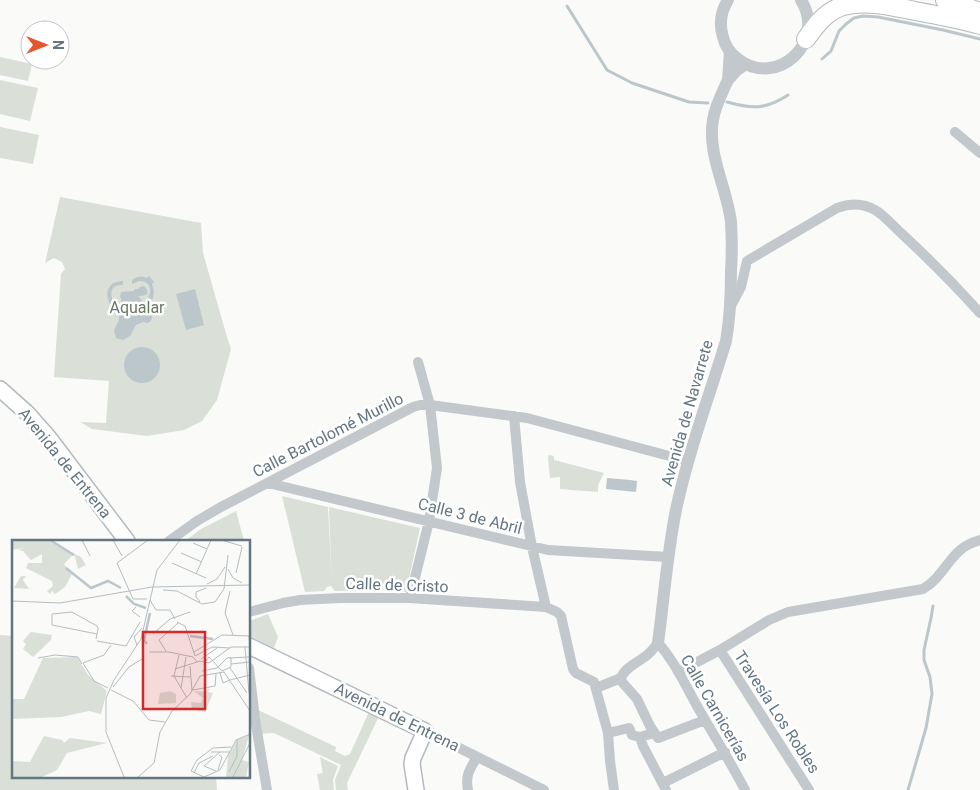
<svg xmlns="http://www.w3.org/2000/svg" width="980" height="790" font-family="Roboto,sans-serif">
<rect width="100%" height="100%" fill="#fafaf8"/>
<path fill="#dadfd7" d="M0,57L32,64L28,81L0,75Z
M0,80L38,88L30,121L0,114Z
M0,127L39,135L33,164L0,158Z
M60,197L201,223L203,253L227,337L231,349L217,400L202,421L184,430L147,436L92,429L80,422L106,423L109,381L54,377L61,274L65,269L62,262L54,258L45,263Z
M549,455L554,456V460L604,473L598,485V492L560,489V477L550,478L548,458Z
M282,496L328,507L332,586L327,587L324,591L305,592Z
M329,507L420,528L406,592L400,591L398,589L335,591L332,588Z
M236,511L244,541H185L201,529Z
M268,614L278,637L274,648L249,636V621Z
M0,635L14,636V776H216L217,790H0Z
M372,705L382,710L347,783L348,790H336L335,780L341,765L274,733L258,734L254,708L336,747L335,751L345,756L350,754Z
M320,757L338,766L333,780L334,790H320L317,774L323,773Z"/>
<path fill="#bbc7cb" d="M149,276L154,282L152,284C158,300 148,304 140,315V316L144,312H149L152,317L151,321L148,323L143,322L136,325L130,336L123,340L116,338L114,330L119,320V317C115,311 110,306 108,299C105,288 112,281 123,281V285C105,283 109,307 126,309V312C149,310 160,281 139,281L132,284V280C137,276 141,276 147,278Z
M143,286L145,287C151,295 145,296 138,296L143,302L141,305L137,308L134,305V308L132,309L131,306H123C120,303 122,299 120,296L121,292L134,291L135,289H138L140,287Z
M195,289L204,325L186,330L176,294Z
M124 365a18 18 0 1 1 36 0a18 18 0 1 1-36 0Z
M607,478L630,480L637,481L636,492L606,489Z"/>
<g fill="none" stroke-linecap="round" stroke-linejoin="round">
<path stroke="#bbc7cb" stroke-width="3" d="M567,6L607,70L632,83L689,102L708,103
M822,59L831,51L839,31L846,24L854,18L863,16L878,17L943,30L980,39
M727,102C752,109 765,110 788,95
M908,790L926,728L932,694L930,677L924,660V650L931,618L933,606"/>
<defs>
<path id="secondary" d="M0,389L27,413L49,438L127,541
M249,646L425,731L413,758L412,764L416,790"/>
<path id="trunk" d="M945,0L980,12
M806,39C816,25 826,11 843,6C866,0 892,6 915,11C937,15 959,19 980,25"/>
</defs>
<use href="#secondary" stroke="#b3babf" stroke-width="18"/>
<use href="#trunk" stroke="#b4b9bd" stroke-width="20"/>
<path stroke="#c3c8cc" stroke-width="10" d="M955,132L980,153
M731,306L741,287L747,261L837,208C850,203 863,203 875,210C883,214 893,226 901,233C928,258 955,285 980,313
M514,416L520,482L532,547L546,607
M268,483L548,550L668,557
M169,541L197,521L221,507L413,407L420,405H430L527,418L688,461
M410,598L429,521L437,468L430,405L418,362
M249,612L283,603L300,600L340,598H410L546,607L557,612L561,616L573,669L576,673L594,682L608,733L610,761L614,790
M720,650L809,790
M249,668L255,719L267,790
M678,672L720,650L769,620L788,612L923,589C948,574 949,548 980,540
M621,678C624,668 638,662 646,656C651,652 654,648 658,643C673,659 686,686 697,706C713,734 730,761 745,790
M621,678L622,682L637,699L650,726L658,738L705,720
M596,688L621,678
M425,731L544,790
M608,733L629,728L632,735L640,737L654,733
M640,737L643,746L666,790
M663,783L725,752
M468,790C465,775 470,769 477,757"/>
<path stroke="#c3c8cc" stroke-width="12" d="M728,0C721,11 719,24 723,37C725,46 731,54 738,59C777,89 827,42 801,0
M730,51L728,80L737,70L746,64
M658,643C664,599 667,554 676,510C688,453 709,397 726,341C730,318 731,295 731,272C732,255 732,238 731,222C727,188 707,154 713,120C715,106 722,93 728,80"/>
<use href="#secondary" stroke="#fff" stroke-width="15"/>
<use href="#trunk" stroke="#fff" stroke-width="18"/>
</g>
<g text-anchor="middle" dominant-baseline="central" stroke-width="5" stroke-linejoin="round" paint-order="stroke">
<g font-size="16" fill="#687a64" stroke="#fff">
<text x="137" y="307">Aqualar</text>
</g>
<g font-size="16" fill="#657683" stroke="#fff">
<text transform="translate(687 413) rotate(-74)">Avenida de Navarrete</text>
<text transform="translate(328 435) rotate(-27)">Calle Bartolomé Murillo</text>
<text transform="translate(65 463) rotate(51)">Avenida de Entrena</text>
<text transform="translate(470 516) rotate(14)">Calle 3 de Abril</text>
<text transform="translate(397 585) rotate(2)">Calle de Cristo</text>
<text transform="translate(715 708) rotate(60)">Calle Carnicerías</text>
<text transform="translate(777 712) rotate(57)">Travesía Los Robles</text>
<text transform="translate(397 717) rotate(26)">Avenida de Entrena</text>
</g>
</g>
<g transform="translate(12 540)">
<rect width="238" height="238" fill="#fafaf8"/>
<path d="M0,0H34L69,17L74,25L66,29L63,16H60L52,24L60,34L53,47L43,54L40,51L38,54L35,51L41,46L40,41L14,28L16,23H30V14L19,20L11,11L6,10L12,8L0,10ZM9,36H14L11,40L17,49L2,48ZM19,92L40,95L39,100L21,117L11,109L14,104L11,101ZM65,117L76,135L95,151L89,174L77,171L49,177L0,179V159H12L31,118ZM198,147L196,152L201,153L193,172L180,169L179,162L189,163L191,158L182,151L194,152ZM158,151L164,154V163L146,164L148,153ZM237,195L230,220L237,222L234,237H214L216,216L225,200ZM32,196L50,200L52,203L58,198L95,203L55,213L45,230L30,237H0V221L18,222Z" fill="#dadfd7"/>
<path fill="none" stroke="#bbc7cb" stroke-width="2.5" d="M38,0L62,15M54,28L79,48L96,41L109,48M114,56L122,64L134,68M178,96L201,99M135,104L132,100L138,73"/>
<path fill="none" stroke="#b5bdc2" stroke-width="1" d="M70,0L78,16M101,0L110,16M209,0L230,6M181,3L195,9M169,13L190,22M160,23L194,38M216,29L221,38L230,43M224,33L230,7M184,34L199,0M195,44L205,39L213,27M151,50L165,51L190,64L203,62L212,49L216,15M218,51L213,73L221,95M135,59H121L105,23L136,0M138,60L144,70H158L163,79M0,61L48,63L140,47L238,45M188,62L184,57V52L194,48M124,67L120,71L128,77M165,82L173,86L183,116M141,94L158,79L178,72M237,96L238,111M84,99L86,89V88L85,86L60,72L40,74V85L85,94M85,101L114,106L128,82M125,105L122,97L130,88M233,107L237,153M154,111L147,100L166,83M137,112H157L181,117L185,122M182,112L210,95L238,96M167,115L162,136L175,158M183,116L200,107L218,108M26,118L43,115L66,117L70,124M189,119L205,108M194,121L197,117L210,131M219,124L238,122M178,126L180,151M205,128L215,118L238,117M218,128L235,153M163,129L188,121L197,123L219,107H238M190,131L205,128M210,131L219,127V117M208,133L211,143L218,140M159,136L178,137M218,140L238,135M101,147L117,127L130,119M96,148L82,141L71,123L92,115L99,105M169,148L174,117M99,150L121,161L137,180L153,182M181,150L203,146L204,134M219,207L201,208L185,220L179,231L192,237L208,230L224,200L238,194M199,212H218M206,230L210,217L207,215M204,231L192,226L208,212M217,232L225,216V200M182,233L187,223L201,216M112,237L94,192V158L102,140L129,99L145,30L168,0M126,237L142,223L148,192L160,171L178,154L188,136L212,132L238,171M221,237L238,203"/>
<path fill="#d62828" fill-opacity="0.15" stroke="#d62828" stroke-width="2.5" d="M131,92H193V169H131Z"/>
<rect width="238" height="238" fill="none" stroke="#657683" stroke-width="2.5"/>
</g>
<g transform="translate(45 45) rotate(90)"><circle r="24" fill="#ffffff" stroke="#c1c8cd"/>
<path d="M0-4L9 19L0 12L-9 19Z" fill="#e4572e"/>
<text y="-8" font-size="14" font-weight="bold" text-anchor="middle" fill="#657683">N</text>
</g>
</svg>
